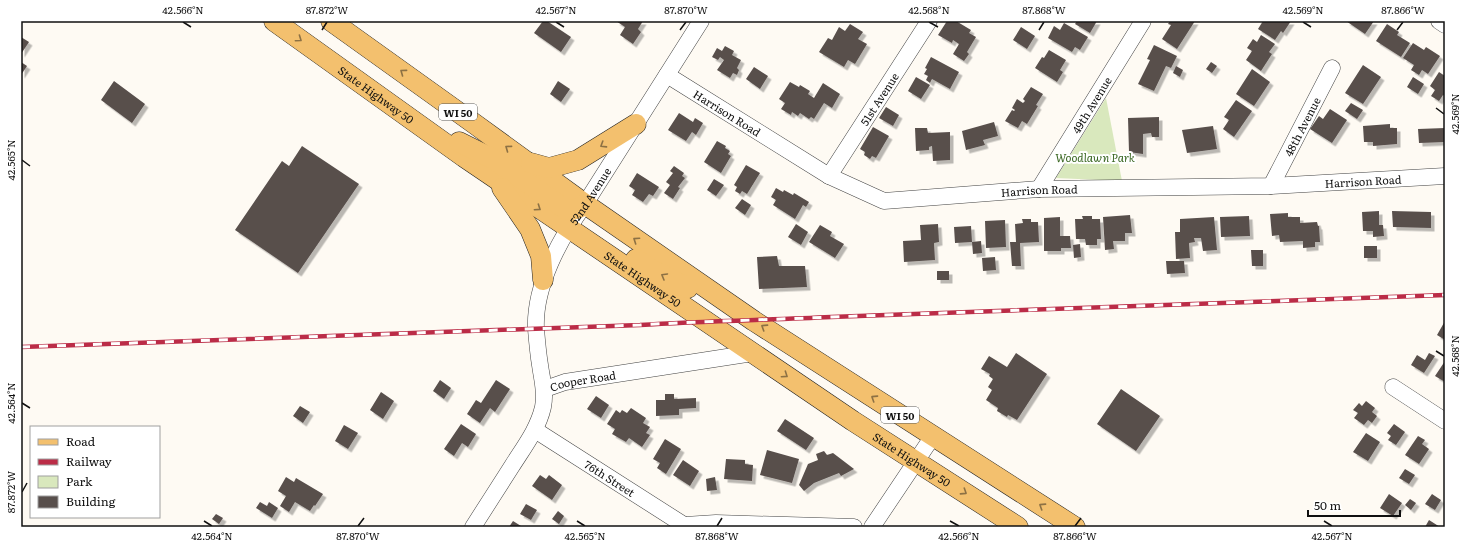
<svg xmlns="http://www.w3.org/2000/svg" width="1466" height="548" font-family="Literata,serif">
<defs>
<filter id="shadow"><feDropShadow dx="3.5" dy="3.5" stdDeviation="0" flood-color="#0004"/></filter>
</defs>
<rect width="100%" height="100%" fill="#fefaf3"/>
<path fill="#d9e8bd" d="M1106,98L1122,181L1056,178Z"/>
<path fill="#584f4c" filter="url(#shadow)" d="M543,21H547L571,37L561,52L534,33Z
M616,21H643L638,29L641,32L633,44L620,35L625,27Z
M947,21H956L971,30L969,33L976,37L967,52L969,54L964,61L953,54L959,44L953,40L952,43L938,35Z
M1077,21H1097L1090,33L1075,24Z
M1170,21H1195L1177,49L1162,39L1171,25L1168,24Z
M1263,21H1291L1283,33L1281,31L1275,40L1258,29Z
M1346,21H1374L1365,34Z
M1064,23L1088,37L1080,50L1075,47L1072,52L1048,38L1054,26L1060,30Z
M850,24L863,32L858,39L867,44L855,64L848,60L844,67L819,52L828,38L832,40L839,27L845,31Z
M1387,24L1399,32L1397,35L1410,43L1401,57L1376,41Z
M1021,27L1035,36L1027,49L1013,40Z
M1261,35L1275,44L1269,52L1272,54L1261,71L1246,60L1252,51L1247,48L1253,39L1257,42Z
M21,37L29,42L21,54Z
M1413,43L1424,50L1426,47L1440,56L1428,74L1422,70L1419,75L1411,70L1414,65L1403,58Z
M1154,45L1177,56L1171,68L1166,66L1154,91L1138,84L1150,60L1147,59Z
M725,46L734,51L732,55L741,60L737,68L739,70L737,75L733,73L730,78L717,70L724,60L720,57L718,60L712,57L717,48L722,51Z
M1049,50L1066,60L1060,70L1063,72L1057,82L1035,68L1042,57L1044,58Z
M931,57L959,72L950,89L932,79L930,83L926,80L928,76L924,74L927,69L925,68Z
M21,62L27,66L21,75Z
M1211,62L1217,66L1212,73L1206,69Z
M1363,65L1381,77L1363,104L1345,93Z
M1176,66L1183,70L1180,77L1173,73Z
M754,67L768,76L760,89L746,79Z
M1252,69L1270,82L1254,106L1236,94Z
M1439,72L1445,76V96L1443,95L1439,101L1431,96L1435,90L1430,86Z
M916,77L930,85L921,99L908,91Z
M1413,77L1424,84L1418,94L1407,87Z
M114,81L145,104L132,123L101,100Z
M558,81L570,89L561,102L550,94Z
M790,82L799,87L800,85L810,91L808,94L814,98L823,83L840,94L832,108L824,103L814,119L811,117L809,119L800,113L798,116L792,112L791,115L781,109L785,103L779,99Z
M1031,87L1043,94L1036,105L1038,106L1027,124L1022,121L1018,128L1005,121L1012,110L1014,111L1015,110L1012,108L1017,99L1023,103L1025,101L1023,99Z
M1236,100L1252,111L1234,137L1223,129L1229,120L1224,117Z
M1351,103L1363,110L1357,119L1345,111Z
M886,107L899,115L893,126L879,118Z
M1330,109L1347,120L1332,143L1310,129L1319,116L1323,119Z
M679,113L693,122L695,118L703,123L696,135L692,132L686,141L668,130Z
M1159,117V137H1152L1151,133L1143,134V154L1129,152L1128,118Z
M994,122L998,136L983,140L985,145L966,150L962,131Z
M1390,124V128H1397V144L1373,146V142H1364L1363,126Z
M1213,126L1217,149L1187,153L1182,130Z
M873,127L889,136L876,158L872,156L870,159L864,155L865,152L860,149Z
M915,128H927L928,133L950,132V160L933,161L932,146L929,147V150L916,151Z
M1445,128V142L1419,143L1418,129Z
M717,141L726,146L725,148L730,151L728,154L731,156L721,173L704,162Z
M302,146L359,184L298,273L235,230L282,161L289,166Z
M746,165L760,173L747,194L742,191L740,194L735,191L737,187L734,185Z
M674,166L684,173L682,176L685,178L678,187L680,188L673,199L664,193L670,185L666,182L673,173L670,171Z
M637,173L659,187L653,196L649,194L643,202L632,195L635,190L629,186Z
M714,179L724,185L716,196L707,190Z
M776,188L783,192L784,190L793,195L794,193L809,202L806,207L803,205L795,219L773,205L776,200L771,197Z
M742,199L751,205L745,215L735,208Z
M1379,211V225H1383L1384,236L1373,237V231H1363L1362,212Z
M1392,211L1431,212V228L1393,227Z
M1288,213V217H1300V223L1317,222L1318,226H1319L1320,242H1315V247L1303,248V241L1280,242L1279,235L1272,236L1270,214Z
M1130,215L1132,233H1125V241H1113L1114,249L1105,250L1103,217Z
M1082,216H1092V219H1100L1101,239H1097V245H1086L1085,239H1076L1075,219H1083Z
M1249,216L1250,236L1221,237L1220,217Z
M1060,217V236H1070L1071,248H1061V251H1044V218Z
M1214,217L1217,250L1203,251L1201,238H1194L1195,242L1189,243L1190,258L1176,259L1175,232H1180V219Z
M1022,219H1031V222H1038L1039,242L1020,243L1021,266H1012L1010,242H1016L1015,224L1023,223Z
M1005,220L1006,247L986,248L985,221Z
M796,224L808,232L801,245L788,237Z
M938,224L939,242L934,243L935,260L904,262L903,241L921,240L920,225Z
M820,225L832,232L830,236L844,244L835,258L809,242Z
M971,226L972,242L955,243L954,227Z
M981,241L982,253L973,254L972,242Z
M1080,244L1081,257L1074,258L1073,245Z
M1364,246H1377V258H1364Z
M1251,250H1263V266H1252Z
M777,256L779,266H805L807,287L759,289L757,257Z
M995,257L996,270L983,271L982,258Z
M1166,261H1184L1185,273L1167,274Z
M937,271H949V280H937Z
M1445,321V340L1437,335Z
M1016,353L1047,374L1017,420L1008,415L1007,417L997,411L998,408L986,400L992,390L988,387L993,379L989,376L990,374L981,369L989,356L1007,367Z
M1429,353L1435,356L1424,373L1411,365L1417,355L1425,360Z
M1445,361V382L1435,376Z
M440,380L451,388L444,399L433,391Z
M496,380L510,389L495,412L490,408L480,423L467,414L476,400L481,403Z
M1121,389L1160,416L1136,451L1097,424Z
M381,392L394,401L383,419L370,410Z
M665,394H674V399L696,398V408L679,409V415L656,416V400H665Z
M596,396L609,405L601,418L587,409Z
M1366,401L1375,408L1372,412L1377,416L1372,423L1368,420L1364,425L1354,418L1358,413L1353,410L1359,403L1362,406Z
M300,406L310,412L303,423L293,416Z
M631,408L646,418L643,423L650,427L646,433L650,435L642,447L629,438L626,442L612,434L615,429L607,424L616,410L620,413L622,410L627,413Z
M785,419L814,438L806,450L777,431Z
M461,424L476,434L468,447L462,443L454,456L444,449Z
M1394,424L1405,432L1396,445L1388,440L1391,436L1387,433Z
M344,425L358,433L348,449L335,441Z
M1366,433L1380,442L1368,461L1353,452Z
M1418,436L1425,440L1422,444L1429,449L1419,464L1405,455Z
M665,439L681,449L666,474L657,468L660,463L653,459Z
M767,450L799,459L792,483L760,475Z
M824,451L827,455L833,453L854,469L841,476L839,473L814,483L804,491L799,485L808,464L818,460L816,454Z
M726,459L745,460V464L753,465L752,481L724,479Z
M683,460L699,471L690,486L673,475Z
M1405,469L1415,475L1409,484L1399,478Z
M540,475L546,479L549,475L562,485L552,500L532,486Z
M286,477L294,482L296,478L323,494L315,506L314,505L310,511L295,502L289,512L280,506L286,496L278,491Z
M715,477L717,490L707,491L706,479Z
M1389,494L1402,503L1393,516L1380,508Z
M1432,494L1441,500L1435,510L1425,504Z
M1410,499L1416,503L1411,510L1405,505Z
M260,502L267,506L269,502L278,508L272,518L256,508Z
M526,504L537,510L531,520L520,514Z
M558,511L564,516L559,524L552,519Z
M216,514L223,518L219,524L212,519Z
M1429,520L1440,527H1425Z
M513,521L521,526L520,527H509Z"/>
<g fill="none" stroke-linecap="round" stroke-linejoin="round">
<defs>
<g id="minor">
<path d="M1439,21L1445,25"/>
<path id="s1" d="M667,75L829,176L884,201L1039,189L1271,186L1445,176"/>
<path id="s2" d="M829,176L929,21"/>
<path id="s3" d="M1271,186L1332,68"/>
<path id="s4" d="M1039,189L1143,21"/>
<path d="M1393,387L1445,421"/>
<path id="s5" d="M545,389L565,382L753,353"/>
<path id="s6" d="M535,430L687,527"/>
<path id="s7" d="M473,527C486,507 499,486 512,466C524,447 538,429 543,407C546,392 542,380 540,365C538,353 537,341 536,329C534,286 560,238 585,204L701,21"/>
<path d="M684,527L685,525L716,523L854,527"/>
<path d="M872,527L933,436"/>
</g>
<g id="major">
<path id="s8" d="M274,21L464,157L853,421L1018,527"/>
<path d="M331,21L472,122L585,204L754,321L1075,527"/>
<path d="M459,142L493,159L565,209C574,211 578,209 585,204"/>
<path d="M531,163L549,168L578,160L636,124"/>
<path d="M502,188L530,229L541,256L543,280"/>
<path d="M636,259L653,270L688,288"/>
</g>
</defs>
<use href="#minor" stroke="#434343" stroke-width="17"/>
<use href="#major" stroke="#212121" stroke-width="21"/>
<use href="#minor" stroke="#fff" stroke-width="16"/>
<use href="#major" stroke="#f3c06e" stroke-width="20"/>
<defs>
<path id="rail" d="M21,347L640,325C703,321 767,320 831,317L1445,295"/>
</defs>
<use href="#rail" stroke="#bb2c47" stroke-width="4.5"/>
<use href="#rail" stroke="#fff" stroke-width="3" stroke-dasharray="9" stroke-linecap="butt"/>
</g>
<defs><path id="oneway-chevron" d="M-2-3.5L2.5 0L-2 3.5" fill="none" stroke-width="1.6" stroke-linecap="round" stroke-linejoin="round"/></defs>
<g stroke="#8d7144">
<use href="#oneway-chevron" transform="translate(299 39) rotate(35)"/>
<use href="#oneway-chevron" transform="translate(403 72) rotate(-144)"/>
<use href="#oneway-chevron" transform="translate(603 145) rotate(148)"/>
<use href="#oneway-chevron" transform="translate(508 148) rotate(-144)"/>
<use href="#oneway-chevron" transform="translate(538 208) rotate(34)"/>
<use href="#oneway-chevron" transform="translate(636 240) rotate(-146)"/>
<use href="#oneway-chevron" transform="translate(664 276) rotate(-150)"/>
<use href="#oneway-chevron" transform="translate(764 327) rotate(-147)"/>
<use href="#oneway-chevron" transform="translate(785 375) rotate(34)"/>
<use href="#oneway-chevron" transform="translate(874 398) rotate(-147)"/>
<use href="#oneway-chevron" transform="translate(964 492) rotate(33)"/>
<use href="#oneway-chevron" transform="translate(1042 506) rotate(-147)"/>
</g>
<path fill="none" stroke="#101010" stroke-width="1.5" d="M183,22L191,27M556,22L564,27M929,22L938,27M1303,22L1311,27M322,30L327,22M680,30L686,22M1039,30L1044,22M1397,30L1403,22M1436,108L1444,114M22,160L30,166M1436,351L1444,356M22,403L30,408M22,492L27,483M204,521L212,526M577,521L585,526M950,521L959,526M1324,521L1332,526M358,526L364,518M717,526L722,518M1075,526L1081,518"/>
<g text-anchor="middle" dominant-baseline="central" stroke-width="4" stroke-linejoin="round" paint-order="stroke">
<g fill="#fff" stroke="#585858" stroke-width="1">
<rect x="439" y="104" width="38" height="16" rx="3"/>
<rect x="881" y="407" width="38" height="16" rx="3"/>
</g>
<g font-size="10" font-weight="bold" fill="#101010">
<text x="458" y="112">WI 50</text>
<text x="900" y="415">WI 50</text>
</g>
<g font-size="11" fill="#101010" stroke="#fff">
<text stroke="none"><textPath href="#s8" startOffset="126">State Highway 50</textPath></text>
<text stroke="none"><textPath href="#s2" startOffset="92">51st Avenue</textPath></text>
<text stroke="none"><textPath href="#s4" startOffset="99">49th Avenue</textPath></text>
<text stroke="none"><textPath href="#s1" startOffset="71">Harrison Road</textPath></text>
<text stroke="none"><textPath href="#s3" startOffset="67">48th Avenue</textPath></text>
<text stroke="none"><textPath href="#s1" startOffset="731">Harrison Road</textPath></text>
<text stroke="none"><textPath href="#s1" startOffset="407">Harrison Road</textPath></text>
<text stroke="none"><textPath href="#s7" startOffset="364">52nd Avenue</textPath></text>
<text stroke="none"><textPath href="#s8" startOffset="450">State Highway 50</textPath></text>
<text stroke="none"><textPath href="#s5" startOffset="39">Cooper Road</textPath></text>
<text stroke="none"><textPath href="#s8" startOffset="774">State Highway 50</textPath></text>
<text stroke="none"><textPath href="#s6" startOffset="89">76th Street</textPath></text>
</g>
<g font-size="11" font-style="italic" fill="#396621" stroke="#fff">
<text x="1095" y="157">Woodlawn Park</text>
</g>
</g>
<rect width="1466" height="548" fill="none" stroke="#ffffff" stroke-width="44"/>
<rect x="30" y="426" width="130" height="92" fill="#ffffff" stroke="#9f9f9f"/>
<rect x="38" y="439" width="20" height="6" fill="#f3c06e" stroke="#9f9f9f"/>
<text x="66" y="446" font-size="12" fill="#101010">Road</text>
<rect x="38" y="459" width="20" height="6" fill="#bb2c47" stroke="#9f9f9f"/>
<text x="66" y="466" font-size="12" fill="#101010">Railway</text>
<rect x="38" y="476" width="20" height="12" fill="#d9e8bd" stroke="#9f9f9f"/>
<text x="66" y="486" font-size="12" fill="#101010">Park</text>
<rect x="38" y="496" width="20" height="12" fill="#584f4c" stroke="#9f9f9f"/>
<text x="66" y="506" font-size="12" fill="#101010">Building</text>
<path d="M1308 510v6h92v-6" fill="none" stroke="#101010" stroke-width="2"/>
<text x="1314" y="510" font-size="12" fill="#101010" stroke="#ffffff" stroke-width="3" paint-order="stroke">50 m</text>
<rect x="22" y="22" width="1422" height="504" fill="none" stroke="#101010" stroke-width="1.5"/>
<g font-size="10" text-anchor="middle" fill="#101010">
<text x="183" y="14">42.566°N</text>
<text x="327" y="14">87.872°W</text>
<text x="556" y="14">42.567°N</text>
<text x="686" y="14">87.870°W</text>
<text x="929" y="14">42.568°N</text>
<text x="1044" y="14">87.868°W</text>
<text x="1303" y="14">42.569°N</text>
<text x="1403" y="14">87.866°W</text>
<text transform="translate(1455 114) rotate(-90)" y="4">42.569°N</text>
<text transform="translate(11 160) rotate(-90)" y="4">42.565°N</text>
<text transform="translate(1455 356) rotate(-90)" y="4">42.568°N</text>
<text transform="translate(11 403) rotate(-90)" y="4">42.564°N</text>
<text transform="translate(11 492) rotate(-90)" y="4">87.872°W</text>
<text x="212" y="540">42.564°N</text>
<text x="358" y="540">87.870°W</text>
<text x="585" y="540">42.565°N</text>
<text x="717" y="540">87.868°W</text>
<text x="959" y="540">42.566°N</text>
<text x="1075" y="540">87.866°W</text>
<text x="1332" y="540">42.567°N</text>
</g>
</svg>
